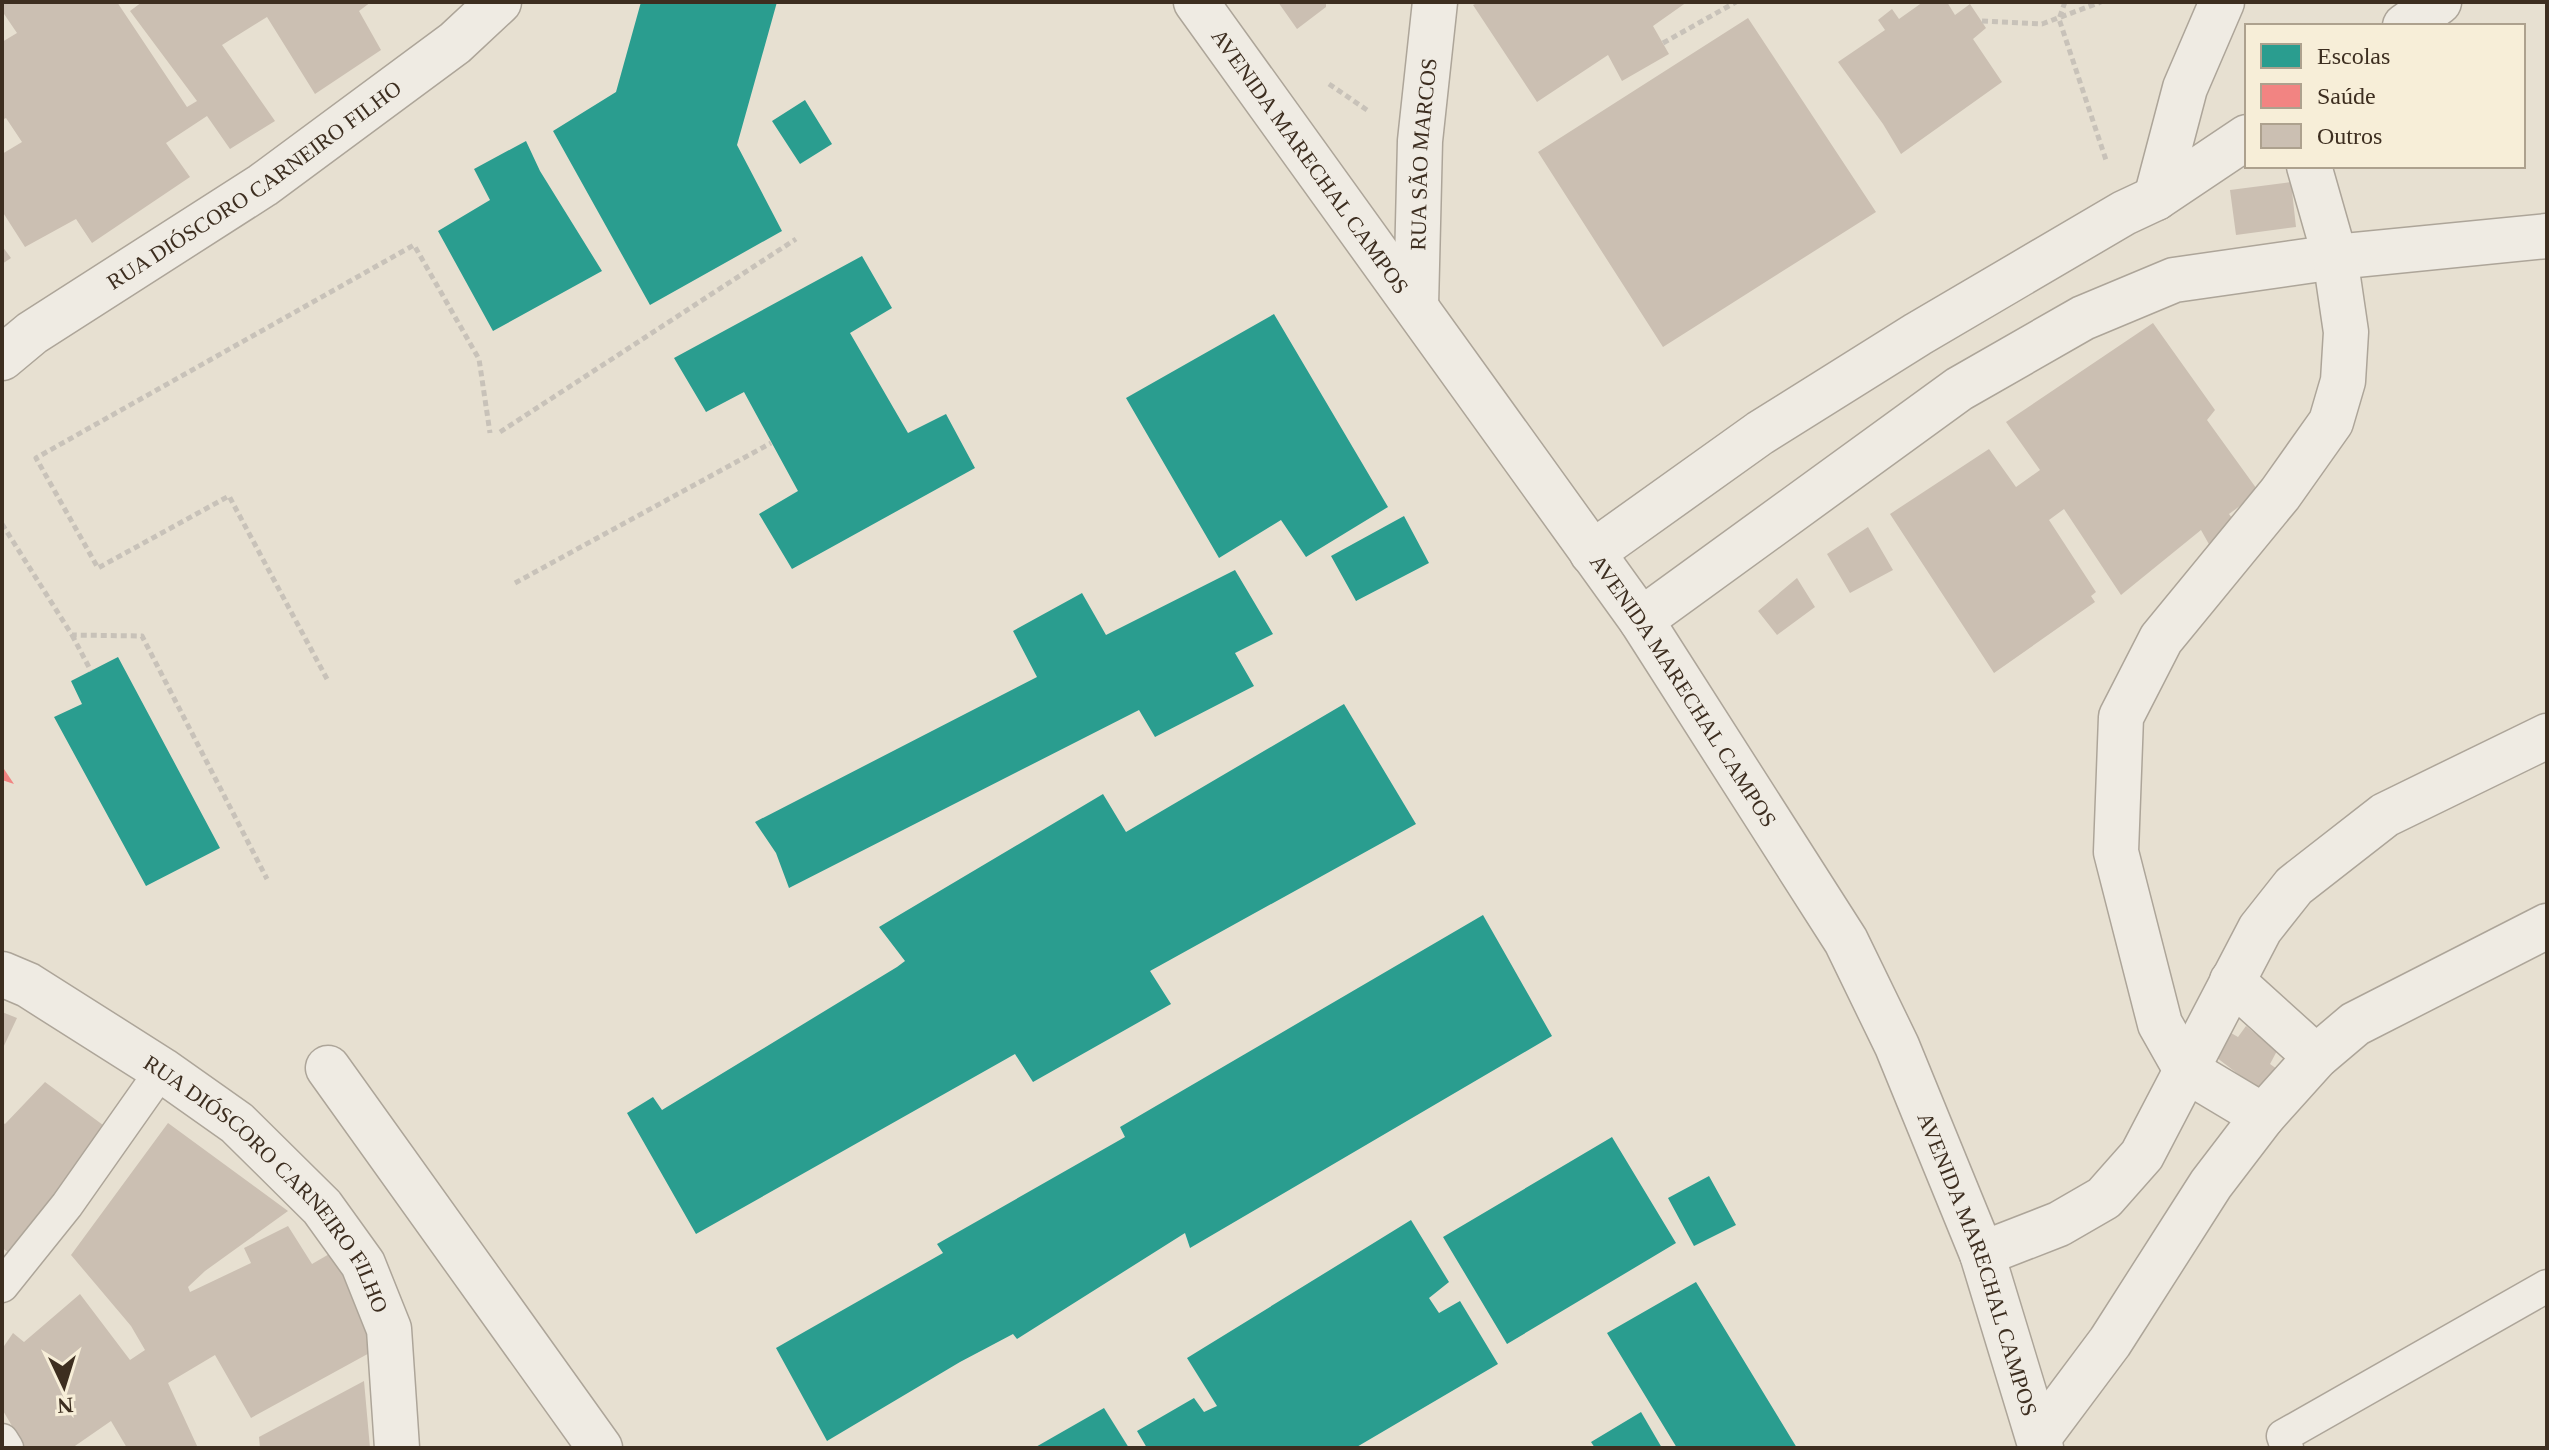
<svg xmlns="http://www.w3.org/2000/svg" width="2549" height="1450" font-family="Georgia,serif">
<rect width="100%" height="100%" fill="#e7e0d1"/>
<path fill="#2a9d8f" d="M641,2H777L737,145L782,231L650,305L553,131L616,92Z
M805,100L832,144L800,164L772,121Z
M526,141L540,171L602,271L493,331L438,231L490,200L474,169Z
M862,256L892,308L850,333L908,433L946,414L975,468L792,569L759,514L798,491L744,392L706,412L674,358Z
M1274,314L1388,507L1306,557L1281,520L1219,558L1126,398Z
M1404,516L1429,563L1356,601L1331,556Z
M1235,570L1273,634L1235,653L1254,686L1155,737L1139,710L789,888L776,853L755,822L1037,677L1013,631L1082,593L1106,635Z
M118,657L220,848L146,886L54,717L82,704L71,681Z
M1344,704L1416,824L1150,971L1171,1004L1033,1082L1015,1054L696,1234L627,1113L653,1097L662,1110L897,967L905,961L879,927L1103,794L1126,832Z
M1483,915L1552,1036L1190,1248L1185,1233L1017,1339L1013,1334L960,1362L827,1441L776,1348L943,1253L937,1244L1125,1137L1120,1127Z
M1612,1137L1676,1243L1507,1344L1443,1237Z
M1709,1176L1736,1225L1694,1246L1668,1198Z
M1411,1220L1449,1282L1429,1298L1439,1313L1460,1301L1498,1364L1355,1448H1147L1137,1431L1194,1398L1204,1412L1217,1406L1187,1358Z
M1696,1282L1797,1448H1677L1607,1333Z
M1104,1408L1129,1448H1034Z
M1641,1412L1662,1448H1595L1591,1442Z"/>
<path fill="#f28482" d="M2,766L14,784L2,780Z"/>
<path fill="#cbbfb2" d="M2,2H117L187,107L197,101L130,11L142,2H371L359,11L381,50L315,94L267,17L222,45L275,121L230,149L207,116L166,143L190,177L92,243L76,219L25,247L2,211V154L22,142L6,118L2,120V42L17,33L2,11Z
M1278,2H1326V7L1297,29Z
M1479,2H1687L1653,26L1669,54L1622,81L1608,55L1537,102L1473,5Z
M1923,2H1947L1955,15L1970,4L1986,28L1973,39L2002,82L1901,154L1883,124L1838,62L1885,30L1878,20L1892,9L1899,19Z
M1748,18L1876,212L1663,347L1538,152Z
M2291,182L2296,227L2236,235L2230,190Z
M2,246L11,258L2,264Z
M2153,323L2215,410L2207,420L2259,492L2229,514L2243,533L2215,555L2201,530L2121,595L2064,509L2049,520L2096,592L2091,596L2095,602L1994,673L1890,514L1989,449L2016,487L2040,470L2006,422Z
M1868,527L1893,570L1850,593L1827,554Z
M1797,578L1815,607L1777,635L1758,611Z
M2,1012L17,1018L2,1050Z
M2246,1026L2257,1035L2271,1040L2268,1045L2278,1049L2270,1064L2277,1069L2260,1091L2212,1054L2231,1033L2238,1037Z
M45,1082L107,1128L11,1254L2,1248V1122L5,1124Z
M168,1123L288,1211L205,1271L188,1287L190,1292L251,1263L244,1248L288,1226L312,1264L331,1253L384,1345L251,1418L215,1355L168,1383L198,1448H127L111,1421L72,1448H25L2,1409V1349L13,1333L24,1342L80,1294L130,1360L145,1350L131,1326L71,1255Z
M364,1381L370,1448H260L259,1437Z"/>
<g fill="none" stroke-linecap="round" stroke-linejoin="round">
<defs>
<path id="service" d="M2,1286L67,1205L162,1070
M2,1440L7,1448
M2287,1448L2283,1436L2547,1286"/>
<g id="minor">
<path d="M2405,26L2439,2"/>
<path d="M2156,198L2185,88L2222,2"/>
<path id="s1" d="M1416,306L1420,141L1435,2"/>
<path id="s2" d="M2,358L32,333L263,185L455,43L499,2"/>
<path d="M1592,553L1760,433L1918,334L2124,213L2156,198L2247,137"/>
<path d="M1641,620L1959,389L2083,318L2174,280L2335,257L2547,236"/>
<path id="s3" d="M2,974L28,985L162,1070L237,1123L322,1207L363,1264L389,1329L397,1448"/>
<path d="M2232,981L2316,1057"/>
<path d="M328,1068L600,1448"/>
<path d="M2263,1116L2186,1070L2160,1024L2116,852L2121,717L2161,639L2280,494L2331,422L2343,381L2346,332L2335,257L2309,166"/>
<path d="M1982,1254L2059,1224L2104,1198L2142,1155L2260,929L2294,886L2385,815L2547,736"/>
<path d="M2039,1437L2110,1342L2211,1184L2263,1116L2316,1057L2355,1024L2547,926"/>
</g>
<g id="tertiary">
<path id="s4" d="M1196,2L1641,620L1846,941L1897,1046L1982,1254L2041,1448"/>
</g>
</defs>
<use href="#service" stroke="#ada599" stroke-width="35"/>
<use href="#minor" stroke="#ada599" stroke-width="47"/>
<use href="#tertiary" stroke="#ada599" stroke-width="47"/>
<path stroke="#c8c2b9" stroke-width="5" stroke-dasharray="6 4" stroke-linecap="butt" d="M2065,2L2059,19L2106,160
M1982,21L2042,24L2101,2
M1663,43L1736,2
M1329,84L1367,110
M500,432L796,239
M2,524L72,635L142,636L267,879
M515,583L771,443
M72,635L91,671
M327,679L229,496L98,568L36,458L414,245L479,359L490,433"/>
<use href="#service" stroke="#efebe3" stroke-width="32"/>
<use href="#minor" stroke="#efebe3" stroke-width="44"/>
<use href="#tertiary" stroke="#efebe3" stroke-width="44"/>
</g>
<g text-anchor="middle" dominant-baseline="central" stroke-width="8" stroke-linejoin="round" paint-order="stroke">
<g font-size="22" fill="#3d2e20" stroke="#f7eed8">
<text stroke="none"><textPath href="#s1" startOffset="152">RUA SÃO MARCOS</textPath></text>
<text stroke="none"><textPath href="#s4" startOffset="196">AVENIDA MARECHAL CAMPOS</textPath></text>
<text stroke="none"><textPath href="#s2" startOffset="306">RUA DIÓSCORO CARNEIRO FILHO</textPath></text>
<text stroke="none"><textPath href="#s4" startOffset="844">AVENIDA MARECHAL CAMPOS</textPath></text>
<text stroke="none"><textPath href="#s3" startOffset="344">RUA DIÓSCORO CARNEIRO FILHO</textPath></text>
<text stroke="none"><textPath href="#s4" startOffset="1492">AVENIDA MARECHAL CAMPOS</textPath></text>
</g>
</g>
<rect width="2549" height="1450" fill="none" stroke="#3d2e20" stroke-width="8"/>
<rect x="2245" y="24" width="280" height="144" fill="#f7eed8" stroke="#ada18e" stroke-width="2"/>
<rect x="2261" y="44" width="40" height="24" fill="#2a9d8f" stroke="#ada18e" stroke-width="2"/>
<text x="2317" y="64" font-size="24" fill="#3d2e20">Escolas</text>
<rect x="2261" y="84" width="40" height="24" fill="#f28482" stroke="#ada18e" stroke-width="2"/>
<text x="2317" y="104" font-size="24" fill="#3d2e20">Saúde</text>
<rect x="2261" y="124" width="40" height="24" fill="#cbbfb2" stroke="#ada18e" stroke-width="2"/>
<text x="2317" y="144" font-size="24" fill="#3d2e20">Outros</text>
<g transform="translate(64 1386) rotate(176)" stroke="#f7eed8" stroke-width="6" paint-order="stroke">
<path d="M0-6L14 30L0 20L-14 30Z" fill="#3d2e20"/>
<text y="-12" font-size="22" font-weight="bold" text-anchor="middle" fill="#3d2e20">N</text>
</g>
</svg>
